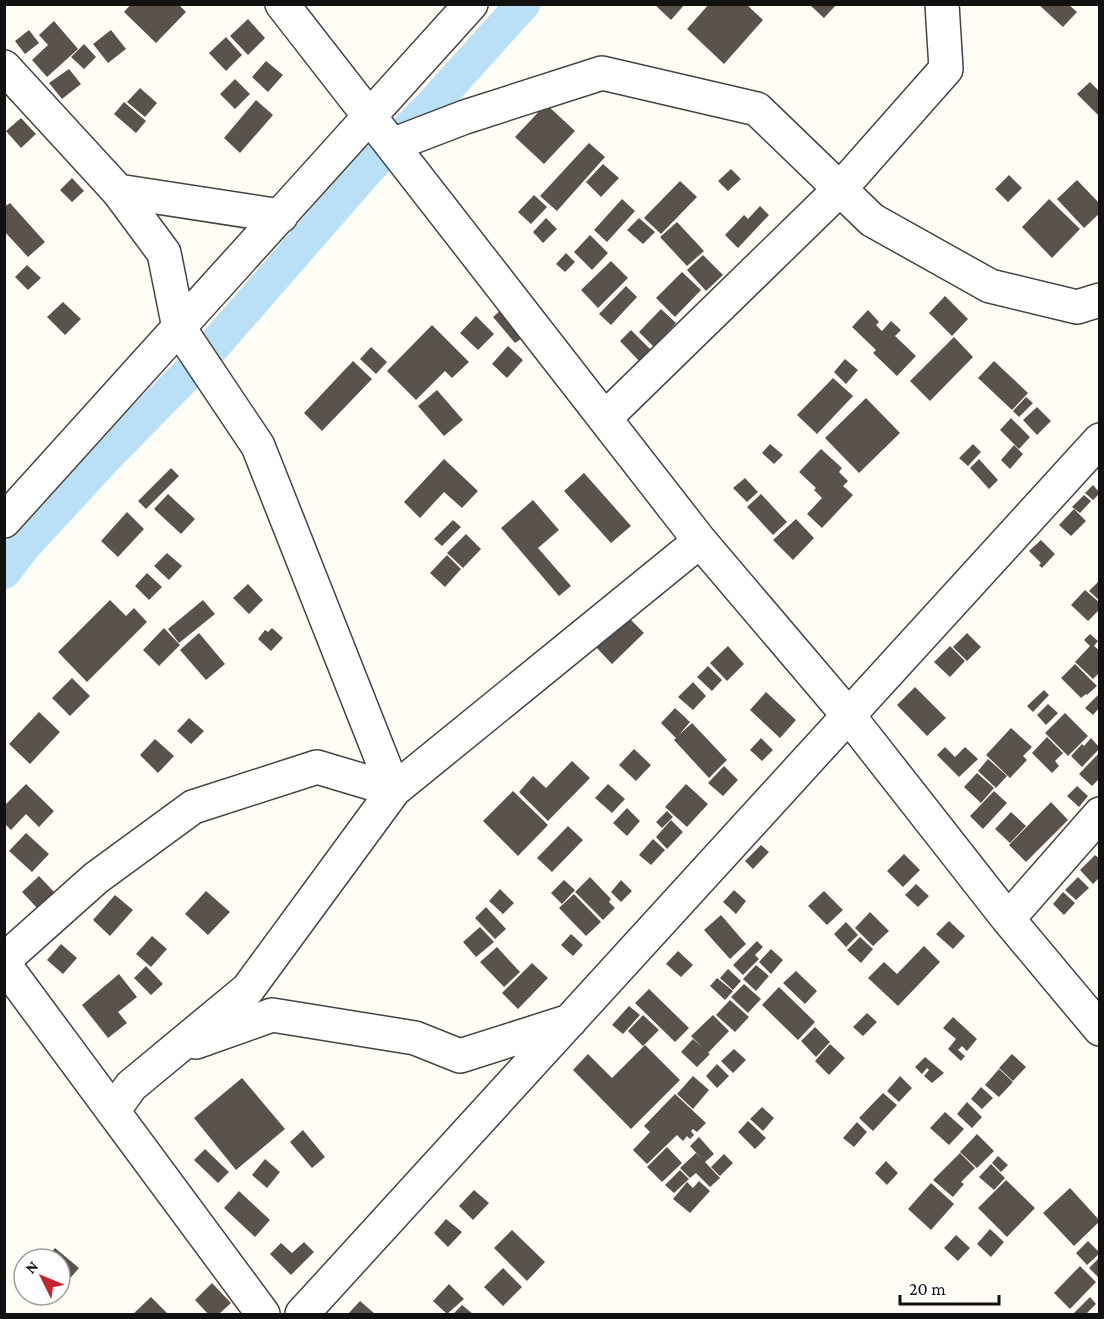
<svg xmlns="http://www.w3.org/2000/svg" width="1104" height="1319" font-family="'Crimson Pro',serif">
<rect width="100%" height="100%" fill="#fffdf5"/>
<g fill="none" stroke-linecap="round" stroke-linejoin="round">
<path stroke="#b9e0f7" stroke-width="34" d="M4,572L23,547L105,458L203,358L367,170L430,107L523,4"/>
</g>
<path fill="#5a524d" d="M131,4H178L186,12L156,43L124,12Z
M654,4H685L671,20Z
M709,4H746L763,20L724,64L687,29Z
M809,4H837L824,18Z
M1038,4H1068L1077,12L1063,27Z
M248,19L265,38L248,55L230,36Z
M54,21L78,49L47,77L32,60L48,45L39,35Z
M29,30L39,43L25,54L15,41Z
M111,30L126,49L108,63L93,44Z
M226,37L242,55L226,71L209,53Z
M84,44L96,57L84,69L71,57Z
M266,61L283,75L268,92L252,77Z
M69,69L81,84L62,99L49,83Z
M235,79L250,94L235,109L220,94Z
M1090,82L1100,92V117L1077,94Z
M140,88L157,103L145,117L127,102Z
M256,100L273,115L240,153L224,138Z
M124,102L146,121L136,133L114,114Z
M546,104L575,131L544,164L515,137Z
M21,118L36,134L21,148L6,131Z
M589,143L605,157L557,211L540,196Z
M603,164L619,178L601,197L586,182Z
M731,169L741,179L728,191L718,181Z
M1009,175L1022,188L1008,202L995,189Z
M72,178L84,191L72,202L60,190Z
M1077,180L1100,204V213L1084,228L1057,199Z
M680,181L697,197L661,234L644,218Z
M534,195L547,207L531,224L518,212Z
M622,199L635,211L607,242L594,230Z
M1049,199L1080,229L1052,258L1022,227Z
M10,203L45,242L28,257L4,231V207Z
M760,206L769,215L738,248L725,235L744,215L748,219Z
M546,218L557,229L543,243L533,232Z
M639,218L655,232L643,244L627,230Z
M677,222L704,251L687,266L660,237Z
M590,235L608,253L592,270L574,252Z
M566,253L575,262L565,272L556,264Z
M703,255L723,275L706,291L687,270Z
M611,261L628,278L598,308L581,290Z
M27,265L41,278L28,290L15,277Z
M682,272L701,290L675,317L656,298Z
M626,286L637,297L611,325L599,314Z
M945,296L968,319L952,336L929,313Z
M63,302L81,319L65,335L47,317Z
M661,309L676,323L654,347L639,332Z
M501,310L524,337L515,343L493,317Z
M868,310L879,322L876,325L882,331L891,321L901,330L895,336L916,356L897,376L873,353L876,350L852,327Z
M476,316L494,334L478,350L460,333Z
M432,325L469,362L452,378L445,371L416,400L387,371Z
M631,330L652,351L641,363L620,341Z
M954,337L973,357L930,401L910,381Z
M508,346L523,360L507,378L492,364Z
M371,347L387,362L376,374L360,359Z
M845,359L858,370L846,384L834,372Z
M353,361L372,379L322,431L304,413Z
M994,361L1028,393L1012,410L978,378Z
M833,378L853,396L817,434L797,415Z
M437,390L463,420L444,436L418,406Z
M1026,397L1033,403L1019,417L1013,411Z
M866,398L900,433L859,473L825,438Z
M1037,407L1051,421L1037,435L1023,420Z
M1011,418L1030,437L1019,449L1000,430Z
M770,444L783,455L774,464L762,453Z
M973,444L981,452L968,466L959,458Z
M1014,445L1023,454L1010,469L1001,460Z
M821,449L842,468L839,472L848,481L843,486L853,495L822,528L807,514L822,498L814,490L816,488L799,472Z
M444,459L478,491L462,508L444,492L420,518L404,502Z
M979,459L998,480L989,489L970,468Z
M171,468L179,476L146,509L138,501Z
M584,473L631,526L611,543L564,491Z
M745,478L758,492L747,502L733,488Z
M1093,485L1100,493L1093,500L1085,493Z
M168,494L195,519L181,534L154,509Z
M761,494L787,522L773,535L747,507Z
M1084,495L1091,501L1080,513L1072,507Z
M533,500L559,530L538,548L571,586L559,596L501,528Z
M1074,509L1086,521L1071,536L1059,525Z
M127,512L144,529L118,557L101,541Z
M796,519L814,538L793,560L773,540Z
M453,520L461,527L442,546L434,539Z
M466,534L481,549L463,568L447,553Z
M1041,540L1055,554L1042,568L1039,565L1041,563L1029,551Z
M167,553L182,566L169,580L154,566Z
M447,555L461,569L445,587L430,573Z
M147,573L162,587L149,600L135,586Z
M1100,580V601L1089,591Z
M248,584L263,600L249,614L233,598Z
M1085,590L1100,603V609L1088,621L1071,605Z
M110,600L126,616L134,608L147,622L87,682L58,652Z
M203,600L215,614L179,643L168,629Z
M626,615L644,633L612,664L595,646Z
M164,628L180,645L159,666L143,650Z
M272,628L283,638L271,651L258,639L265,630L268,632Z
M199,633L225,664L206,680L180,650Z
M967,633L981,647L967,661L953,647Z
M1090,634L1098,641L1094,646L1100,651V672L1093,679L1075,662L1090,646L1084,640Z
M728,646L744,664L727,681L710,663Z
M950,646L965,661L950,677L934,662Z
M1075,664L1097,686L1087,695L1086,694L1081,698L1061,678Z
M708,666L722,680L712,691L697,677Z
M72,678L90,696L70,716L52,698Z
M693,682L706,696L693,710L678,697Z
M915,687L946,718L927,736L897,705Z
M1044,690L1049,695L1033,712L1027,706Z
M766,692L796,720L780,738L750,710Z
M1100,693V707L1093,715L1085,708Z
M1048,704L1058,713L1046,725L1037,715Z
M675,708L690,722L679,735L692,723L727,760L709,778L674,740L676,738L661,723Z
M39,712L60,732L30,764L9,744Z
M1065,713L1088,736L1068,756L1045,733Z
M189,718L204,731L191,744L177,731Z
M1011,728L1032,747L1023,756L1027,760L1010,778L986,755Z
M1047,737L1063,753L1055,761L1059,766L1052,773L1032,753Z
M761,738L773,750L762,761L750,750Z
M1091,738L1100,748L1082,767L1071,756L1082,744L1084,746Z
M155,739L174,756L158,773L140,755Z
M945,747L955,757L965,747L978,759L959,777L937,755Z
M634,749L651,765L636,781L619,765Z
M1100,752V778L1092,786L1079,774Z
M988,759L1007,776L996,788L978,771Z
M572,761L590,778L548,821L519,792L533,776L546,788Z
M724,766L738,780L723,796L708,783Z
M977,773L994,788L981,803L964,787Z
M26,784L54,811L39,827L26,814L11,830L4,823V806Z
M608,784L625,799L612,813L595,798Z
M686,784L708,804L687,827L665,807Z
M1077,786L1088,796L1079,807L1067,796Z
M513,791L548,825L518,856L483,821Z
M994,791L1007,803L983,829L970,816Z
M1051,802L1068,820L1026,862L1009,845Z
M627,808L640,821L627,836L613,823Z
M667,811L673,817L662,828L656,822Z
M1011,812L1026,826L1010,843L995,829Z
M671,820L683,832L667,849L656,837Z
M568,826L583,840L552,872L537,858Z
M26,833L49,854L32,872L9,851Z
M653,839L665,850L651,865L639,855Z
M761,845L769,852L753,869L745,861Z
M904,854L920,870L903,887L887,871Z
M1095,855L1100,859V877L1093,884L1080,870Z
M39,876L56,894L39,910L22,892Z
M590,877L611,899L609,902L615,908L603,920L575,892Z
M1078,877L1089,888L1076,900L1065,890Z
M564,880L575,890L562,904L551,893Z
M621,880L632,891L621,902L611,892Z
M916,884L929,896L918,907L905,895Z
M500,889L514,903L503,914L489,901Z
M734,890L746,901L736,914L723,902Z
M206,891L230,912L208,935L185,914Z
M824,891L843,910L827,925L808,906Z
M1063,892L1075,903L1064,915L1053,904Z
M574,894L601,922L586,936L559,908Z
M115,895L133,910L110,936L93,920Z
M486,907L506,929L495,939L475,918Z
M870,912L889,931L873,946L855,928Z
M721,915L746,944L730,959L704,930Z
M949,921L965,936L953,949L936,934Z
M846,922L858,935L846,947L834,934Z
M480,927L494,942L476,957L463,942Z
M571,934L583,945L573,956L561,945Z
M152,936L167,949L151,967L136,954Z
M860,937L873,949L861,963L847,950Z
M757,941L763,947L755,955L759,959L743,975L733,965Z
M61,944L77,958L63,974L47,960Z
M924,946L940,962L898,1006L868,978L884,962L897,974Z
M497,947L520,972L504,987L480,962Z
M771,949L783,960L771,974L759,962Z
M678,951L693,965L681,977L666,964Z
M532,963L548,978L518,1009L502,993Z
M756,965L769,976L756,991L743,979Z
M146,966L163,984L151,995L134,978Z
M728,969L741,981L733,990L720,978Z
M796,971L817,991L805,1004L783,983Z
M119,974L137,997L118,1012L127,1023L108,1038L82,1005Z
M717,978L733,991L725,1000L710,986Z
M744,984L761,999L748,1013L731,997Z
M779,987L815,1022L798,1040L762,1005Z
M649,989L689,1028L675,1042L635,1003Z
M730,1000L749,1017L735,1032L716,1015Z
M629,1006L640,1015L623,1034L612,1025Z
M867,1013L877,1022L863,1036L853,1027Z
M643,1015L659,1030L643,1046L628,1031Z
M713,1015L729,1031L708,1053L710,1054L697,1067L681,1052L693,1039L703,1048L691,1036Z
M953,1017L977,1039L967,1051L962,1046L958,1050L965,1056L961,1061L948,1049L956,1039L943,1028Z
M815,1027L830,1042L816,1057L801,1041Z
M830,1044L845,1058L829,1075L815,1061Z
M645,1045L680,1080L631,1129L573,1070L588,1054L612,1078Z
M734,1049L746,1060L733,1073L721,1061Z
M1012,1054L1026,1067L1013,1081L999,1068Z
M925,1057L944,1073L932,1083L924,1076L929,1070L927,1068L922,1074L915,1067Z
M717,1064L729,1076L717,1088L706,1076Z
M999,1069L1013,1082L999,1097L985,1085Z
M693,1076L709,1090L693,1109L677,1094Z
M900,1076L912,1088L899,1102L887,1091Z
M242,1078L285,1129L236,1170L194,1118Z
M981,1087L993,1098L982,1109L971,1099Z
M883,1093L897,1105L873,1131L859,1118Z
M675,1094L706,1123L697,1132L693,1129L691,1131L694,1135L690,1139L687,1136L683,1141L677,1135L647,1164L633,1150L650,1132L644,1126Z
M967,1102L982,1117L972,1128L957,1114Z
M762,1107L774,1118L763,1131L750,1119Z
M945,1112L964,1129L949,1145L930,1128Z
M748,1121L766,1138L755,1149L738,1132Z
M857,1122L867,1132L854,1147L843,1138Z
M303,1130L325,1157L312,1168L290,1142Z
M977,1134L994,1151L977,1168L960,1152Z
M699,1137L714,1154L705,1162L720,1178L710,1187L696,1173L690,1178L680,1168L696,1153L701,1158L690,1146Z
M667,1147L682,1163L662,1182L647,1167Z
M205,1149L229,1172L218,1183L194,1160Z
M960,1153L975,1168L961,1182L964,1184L953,1197L933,1180Z
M724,1154L733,1163L720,1176L711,1167Z
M998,1156L1008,1165L1001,1172L992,1163Z
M265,1159L280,1172L267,1188L252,1175Z
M886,1161L898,1173L887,1185L875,1173Z
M991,1164L1005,1178L994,1190L979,1177Z
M680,1170L689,1179L674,1193L665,1185Z
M1006,1180L1035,1208L1007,1237L978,1208Z
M699,1181L710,1191L690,1213L673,1199L687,1182L693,1188Z
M931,1183L954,1204L931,1230L908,1209Z
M1070,1188L1100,1221L1074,1246L1043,1213Z
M474,1190L489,1203L473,1220L459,1206Z
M239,1191L270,1220L255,1237L224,1208Z
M446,1219L462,1232L448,1247L434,1233Z
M990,1229L1004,1242L991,1257L977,1244Z
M512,1230L545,1262L527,1281L494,1248Z
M956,1235L970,1248L958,1261L944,1248Z
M1088,1241L1100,1253L1087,1265L1076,1253Z
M304,1242L314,1252L291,1275L270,1254L281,1243L292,1253Z
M55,1248L79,1268L60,1290V1259H46Z
M1100,1257V1279L1089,1268Z
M1080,1266L1096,1282L1070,1309L1054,1293Z
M503,1268L522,1287L503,1306L484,1287Z
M212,1283L231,1303L219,1314H208L195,1300Z
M449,1284L464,1299L447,1314L433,1301Z
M151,1297L168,1314H133Z
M1090,1297L1096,1304L1086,1314H1073Z
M360,1301L375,1314H348Z
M462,1305L473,1314H453Z"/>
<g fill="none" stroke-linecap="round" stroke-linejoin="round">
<defs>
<path id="minor" d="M282,4L700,541L848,715L1008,919L1100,1029
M4,67L118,191L281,216
M392,145L465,117L602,73L757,109L872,220L990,286L1077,307L1100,300
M118,191L164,253L179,328L258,446L394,790
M605,418L840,189L946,69L942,4
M4,521L471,4
M1008,919L1100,814
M4,960L96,878L193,807L317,767L394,790
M4,964L263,1314
M196,1042L272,1015L415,1038L460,1056L570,1021
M113,1111L131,1086L248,989L394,790L700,541
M302,1314L1100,440"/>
</defs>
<use href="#minor" stroke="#444" stroke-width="36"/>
<use href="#minor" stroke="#fff" stroke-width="33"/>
</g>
<rect width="1104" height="1319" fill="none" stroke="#111111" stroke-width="12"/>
<g transform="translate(42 1277) rotate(313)"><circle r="28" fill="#ffffff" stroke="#a0a0a0" stroke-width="1.5"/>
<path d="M0-4.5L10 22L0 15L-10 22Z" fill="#c4262e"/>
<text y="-9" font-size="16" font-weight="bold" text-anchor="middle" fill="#111111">N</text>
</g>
<path d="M900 1295v9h99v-9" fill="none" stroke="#111111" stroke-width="3"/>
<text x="909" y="1295" font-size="18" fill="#111111" stroke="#ffffff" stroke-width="4.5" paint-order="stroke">20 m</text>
</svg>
